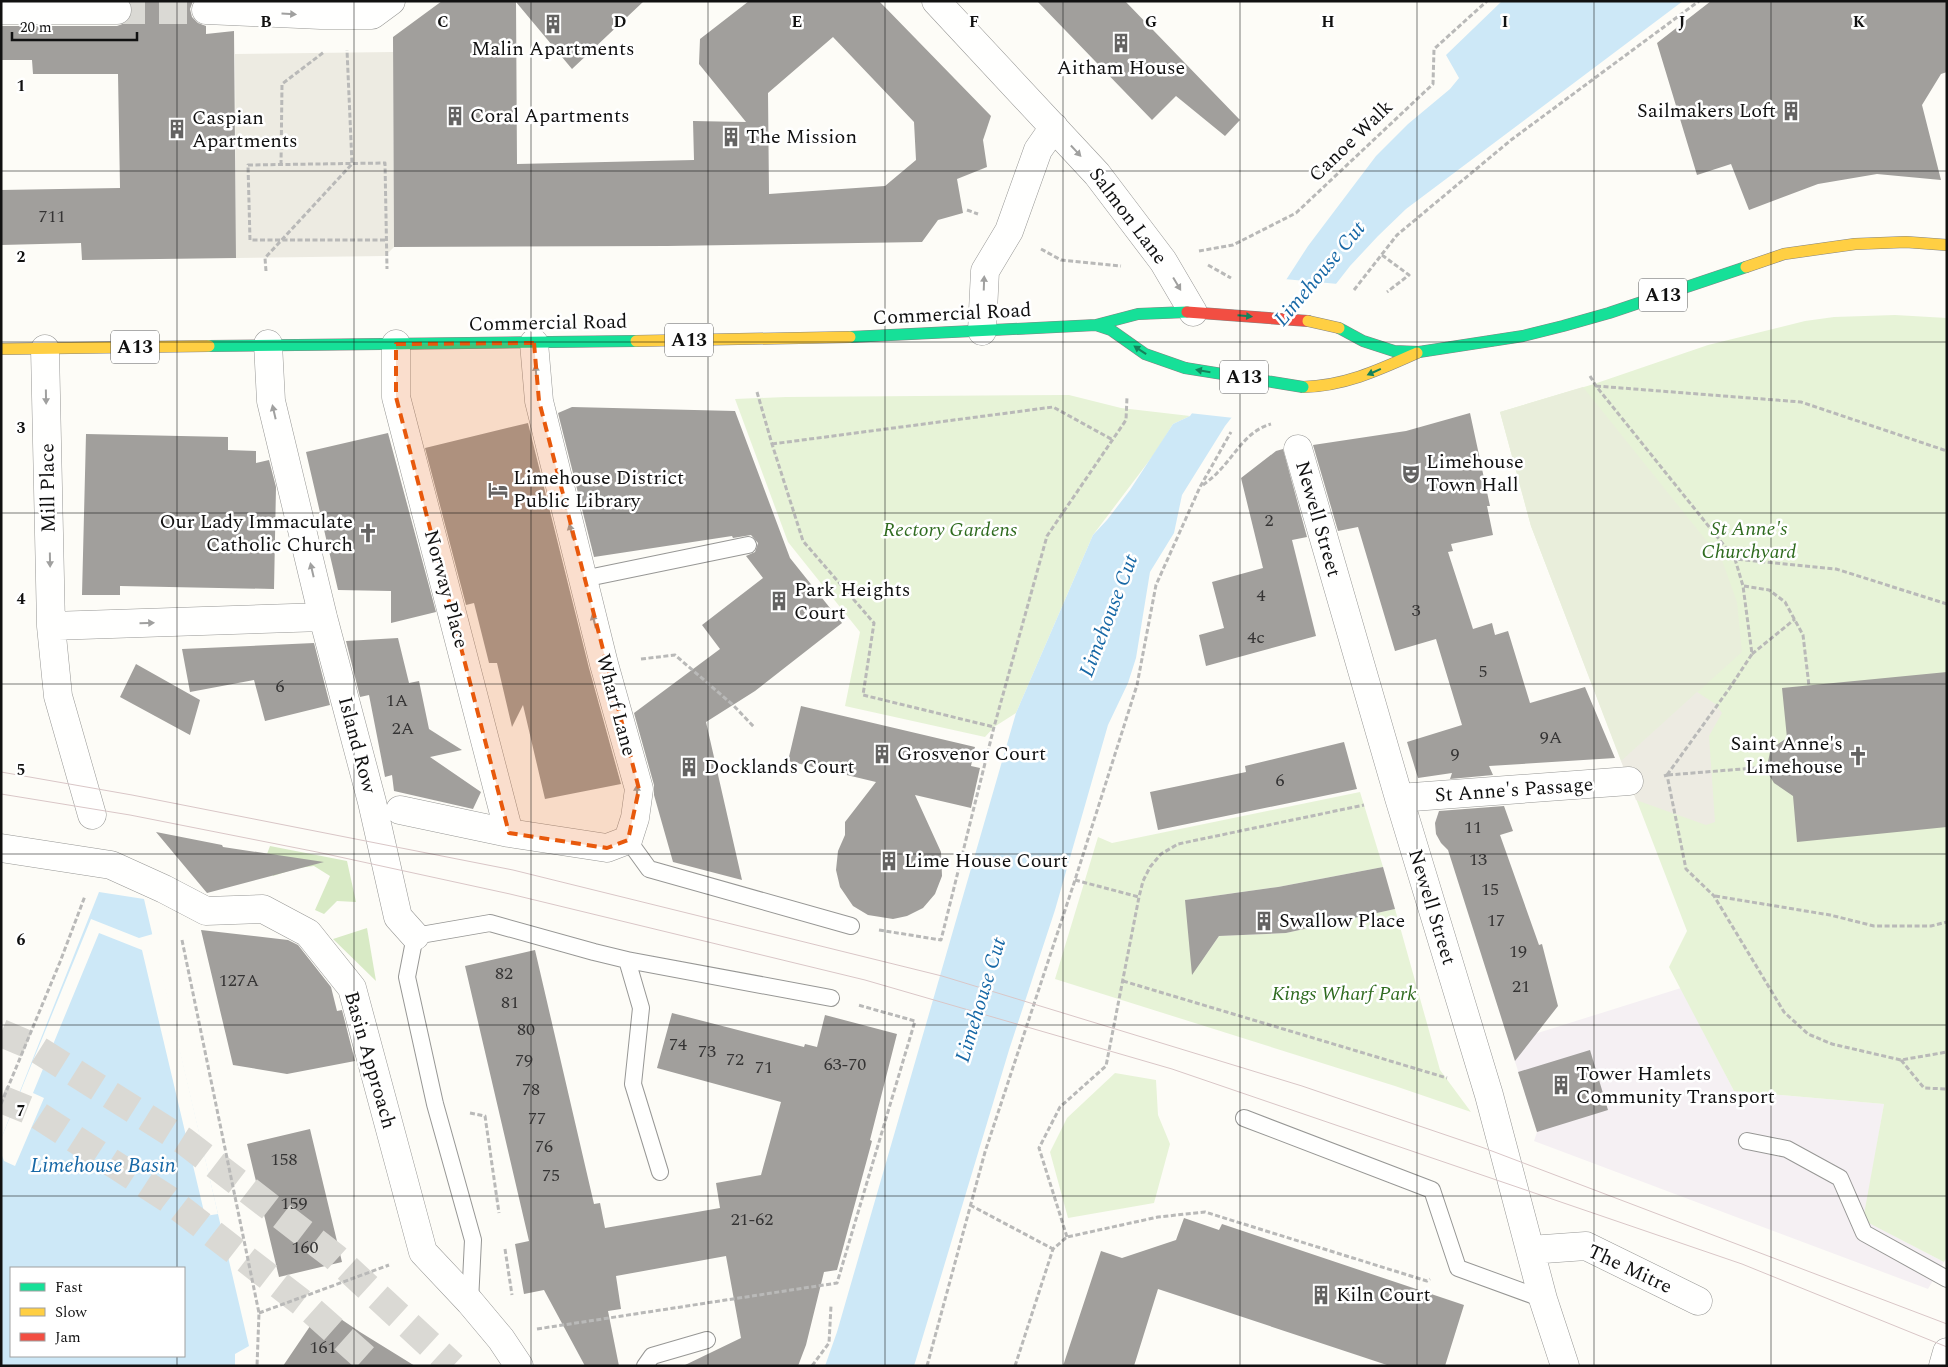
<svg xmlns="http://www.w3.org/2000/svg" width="1948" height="1367" font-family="Spectral,serif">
<rect width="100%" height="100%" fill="#fdfcf7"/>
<path fill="#f5f0f3" d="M1681,988L1734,1091L1884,1104L1864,1220L1944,1262L1928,1289L1534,1141L1537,1132L1509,1042Z"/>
<path fill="#e7f3d7" d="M1895,315L1947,318V1256L1944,1262L1863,1220L1884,1104L1734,1091L1669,967L1687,931L1531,526L1500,412L1594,384L1708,345L1805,321L1834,317Z
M1069,395L1121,408L1190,416L1173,424L1155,453L1093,535L1016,713L994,727L985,737L845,706L860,632L788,542L735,399L786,397Z
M1360,792L1383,867L1278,887L1185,900L1205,956L1219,936L1286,933L1395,909L1440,1070L1471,1112L1395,1086L1055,979L1098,837L1112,843Z
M1115,1073L1156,1080L1158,1115L1170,1144L1154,1203L1068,1218L1050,1152L1067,1118Z"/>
<path fill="#d8eac5" d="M270,846L347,861L356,902L337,901L324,914L315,910L330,876L314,866L298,868L273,876L267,854Z
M367,928L376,981L333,939Z"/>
<path fill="#e9eedb" d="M1583,387L1722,560L1737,602L1742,652L1621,761L1531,526L1500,412Z"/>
<path fill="#edebe2" d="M393,52L394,247L385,256L236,258L235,54Z
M1697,692L1717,705L1722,713L1709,736L1715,822L1706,825L1636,800L1621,761Z"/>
<path fill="#cde8f7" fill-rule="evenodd" d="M1502,1H1683L1406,209L1378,236L1350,266L1225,426L1182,495L1174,533L1150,572L1136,658L1128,683L1108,725L1055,910L1009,1050L914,1366H825L837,1332L1016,713L1093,535L1107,520L1130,490L1173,424L1190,416L1286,280L1308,246L1376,156L1408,124L1450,89L1459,78L1446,55Z
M99,892L144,899L249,1346L235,1354V1366H1V1139ZM11,1268H184V1356H11Z"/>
<path fill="#fdfcf7" d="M1284,279L1338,284L1234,418L1189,413Z
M91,919L139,938L153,934L218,1214L205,1216L142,950L99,933L33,1093L44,1098L15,1166L4,1161L1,1153V1139Z"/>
<path fill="#a19f9c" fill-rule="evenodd" d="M130,1H193L190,9L192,17L198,23L206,26V34L234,31L236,258L82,260L81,243L1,245V190L120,188L118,74H33L32,60H1V26H117L125,23L131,17L133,10Z
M442,1H644L572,69L516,2L517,164L694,160L693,121L746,122L699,64L700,39L749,1H879L991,116L983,140L987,167L957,179L963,213L938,220L922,242L667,246L394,247L393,37ZM833,37L914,122L916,160L885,186L769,194L768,93Z
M1037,1H1125L1240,120L1225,136L1176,96L1152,120Z
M1711,1H1947V72L1941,74L1922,105L1941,180L1877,174L1818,184L1749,210L1731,164L1697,175L1657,43Z
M572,407L735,411L790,558L842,623L755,691L706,722L742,880L673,862L654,795V785L634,713L720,649L702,625L763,578L746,556L755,552L758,543L751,535L733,538L732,536L594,557L558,413Z
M1470,413L1490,506H1487L1493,535L1451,544L1453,551L1448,552L1473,629L1492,623L1495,635L1508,631L1530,703L1585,687L1615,758L1489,766L1493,775L1450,779L1452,773L1418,778L1407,742L1462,725L1436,639L1395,651L1358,527L1338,531L1313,445L1406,431Z
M528,423L589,668L621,784L545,799L523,705L512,727L497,663H489L474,603L466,605L425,448Z
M388,433L436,612L391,623V591L338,590L306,452Z
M86,434L228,437V450L256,451V463L269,460L276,487L274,589L120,586V595H82Z
M1283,449L1307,537L1292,540L1316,636L1206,666L1199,635L1224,628L1212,582L1263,568L1241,478L1276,451Z
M398,638L409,683L419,681L429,729L462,750L430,757L481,792L473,809L394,791L392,775L385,777L369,695L360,697L346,641Z
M314,643L330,705L265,721L254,680L190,692L182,649Z
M136,664L200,700L190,735L120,697Z
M1947,672V827L1797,842L1793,796L1774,783L1769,775L1767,767L1770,752L1775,746L1787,738L1782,688Z
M801,706L975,747L971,766L980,768L971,808L915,795L941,852L942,876L935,894L923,908L907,916L893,919L868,915L853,906L840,887L836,870L838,851L845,835V822L876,782L788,761Z
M1344,742L1357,789L1158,830L1150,792L1246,772L1245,766Z
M1504,806L1513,831L1500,835L1539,945L1542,944L1558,1006L1515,1061L1448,850L1441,843L1436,834L1435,823L1439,811Z
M156,832L222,845L223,847L324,862L207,893Z
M1383,867L1395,909L1286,933L1219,936L1192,975L1185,900L1278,887Z
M201,930L288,940L298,945L331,987L337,1011L342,1010L355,1061L287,1074L233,1065Z
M535,950L594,1204L600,1203L605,1228L720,1208L716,1183L761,1175L781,1102L657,1068L672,1013L804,1047L805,1044L817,1047L825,1015L897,1034L870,1140L872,1141L837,1270L824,1272L806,1345L798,1366H683L741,1338L726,1256L616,1276L621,1309L608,1311L619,1366H585L544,1290L524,1294L515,1244L529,1241L465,966Z
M1590,1050L1608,1110L1537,1132L1518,1072Z
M310,1129L342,1262L279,1277L247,1144Z
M1184,1218L1219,1230L1222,1224L1464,1305L1445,1366H1390L1158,1289L1134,1366H1063L1101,1251L1122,1258L1176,1240Z
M323,1307L360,1332L415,1366H283Z"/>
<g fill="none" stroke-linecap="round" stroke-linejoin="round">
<path stroke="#dad9d4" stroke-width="28" stroke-dasharray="28 14" stroke-linecap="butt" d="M117,10H206"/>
<path stroke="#dad9d4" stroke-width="28" stroke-dasharray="28 14" stroke-linecap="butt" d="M1,1033L32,1046L184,1141L335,1257L453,1366
M1,1099L33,1112L168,1199L310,1309L374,1366"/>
<defs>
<path id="lane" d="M583,579L748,545
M628,840L649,869L851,926
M627,960L641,1008L633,1084L660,1172
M1244,1118L1432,1190L1458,1268L1543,1299
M1747,1141L1787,1149L1840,1178L1864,1233L1947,1279
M470,1302L473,1240L435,1104L407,977L415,936L490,923L594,952L627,960L831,998
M645,1366L652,1356L707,1340"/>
<path id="street" d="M936,1L1097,174L1163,261L1193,312
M1,10H117
M206,10L321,15H372L391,1
M982,331L985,271L1009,231L1038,150L1054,127
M268,344L271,401L323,617L372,802L398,917L415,936
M396,344V397L509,833
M45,349L51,626L323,617
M1298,449L1399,798L1489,1095L1543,1299L1565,1366
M51,626L58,696L92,815
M1399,798L1629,781
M400,810L509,833L607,848L628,840L635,818L639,789L604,664L539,401L534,343
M1,848L111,865L164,889L206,911L263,909L308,933L352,988L423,1252L470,1302L501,1339L519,1366
M1530,1250L1586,1246L1698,1301
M1943,1366L1947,1352"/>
<path id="fast" d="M1096,325L1111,330L1145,354L1185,368
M1339,328L1363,341L1394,351L1419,352L1523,336L1563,326L1609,313L1746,267
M850,337L1096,325L1138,314L1187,312
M209,346L636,341"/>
<path id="slow" d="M1746,267L1784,254L1855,244L1906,242L1947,245
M636,341L850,337
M1,349L209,346
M1303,387C1345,386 1379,370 1417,353"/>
<path id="jam" d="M1187,312L1308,321"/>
</defs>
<use href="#lane" stroke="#979795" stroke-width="18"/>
<use href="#street" stroke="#979795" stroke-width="29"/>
<use href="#fast" stroke="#858482" stroke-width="12"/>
<use href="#slow" stroke="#858482" stroke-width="12"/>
<use href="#jam" stroke="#858482" stroke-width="12"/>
<path stroke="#b9b9b8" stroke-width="3" stroke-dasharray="5 2.5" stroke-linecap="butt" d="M281,165L282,84L324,52
M967,210L978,214
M385,240H250L248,165L385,163L387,269
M1041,249L1061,260L1121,266
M1199,251L1233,245L1296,213L1433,84L1434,49L1487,1
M1382,255L1409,275L1387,292
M1208,265L1231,278
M266,271L265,258L352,164L347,50
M1354,290L1397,235L1511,140L1699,1
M1590,376L1596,386L1735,559
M1596,386L1801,402L1947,451
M757,392L772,444L803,541L874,623L863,695L994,727
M772,444L1053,407L1113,440
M1203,485C1208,481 1214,477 1218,472C1236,454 1246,431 1271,424
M1744,586L1769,590L1785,602L1803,635L1809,686
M1752,654L1795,619
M641,659L675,655L733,705L754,727
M1667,775L1729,689L1752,654L1743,586L1735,559L1836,569L1947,604
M1668,775L1767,767
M1664,776L1667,775L1686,869L1714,896L1784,1012L1808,1034L1832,1044L1901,1060L1947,1052
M1075,880L1139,897
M1715,896L1830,915L1874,926H1931L1947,922
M879,930L941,940L994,727L1047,536L1126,420L1127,397
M182,940L259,1313L257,1366
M1123,981L1447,1078
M1901,1060L1924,1088L1947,1089
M1,1104L60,962L85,896
M470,1113L485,1116L499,1213
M970,1205L1053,1249
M1067,1237L1039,1148L1060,1107L1106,1066L1139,897L1143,881L1150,867L1161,854L1178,844L1364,805
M505,1249L512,1295
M259,1313L389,1265
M537,1329L837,1283L915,1021L858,1005
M812,1366L829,1343L831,1306
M927,1366L985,1152L1075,880L1137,685L1156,585L1200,487L1231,432
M1015,1366L1053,1249L1067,1237L1158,1217L1205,1212L1427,1281L1430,1279"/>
<use href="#lane" stroke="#fffffe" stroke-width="16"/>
<use href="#street" stroke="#fffffe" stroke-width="28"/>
<use href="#fast" stroke="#16e098" stroke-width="11"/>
<use href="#slow" stroke="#ffcf43" stroke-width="11"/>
<use href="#jam" stroke="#f24e42" stroke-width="11"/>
<path stroke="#d9c6c7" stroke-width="1" d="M1,772L132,795L513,870L942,976L1302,1086L1484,1148L1947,1324
M1,794L130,815L317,852L510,894L865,980L1172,1069L1742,1264L1947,1347"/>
<defs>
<path id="fast-bridge" d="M1185,368L1303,387"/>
<path id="slow-bridge" d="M1308,321L1339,328"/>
</defs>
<use href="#fast-bridge" stroke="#858482" stroke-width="12" stroke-linecap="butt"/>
<use href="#slow-bridge" stroke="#858482" stroke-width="12" stroke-linecap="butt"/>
<use href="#fast-bridge" stroke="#16e098" stroke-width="11"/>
<use href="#slow-bridge" stroke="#ffcf43" stroke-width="11"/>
</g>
<defs><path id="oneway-solid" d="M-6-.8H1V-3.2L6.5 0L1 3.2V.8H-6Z" transform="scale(1.25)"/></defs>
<g fill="#a0a09f">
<use href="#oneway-solid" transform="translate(289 14) rotate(3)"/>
<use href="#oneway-solid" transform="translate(1076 151) rotate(47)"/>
<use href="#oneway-solid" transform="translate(984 283) rotate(-88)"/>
<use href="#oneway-solid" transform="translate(1177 284) rotate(59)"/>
<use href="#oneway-solid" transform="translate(536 372) rotate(-94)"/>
<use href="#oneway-solid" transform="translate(46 397) rotate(89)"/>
<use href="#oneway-solid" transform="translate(274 412) rotate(-103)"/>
<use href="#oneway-solid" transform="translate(571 531) rotate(-104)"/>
<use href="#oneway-solid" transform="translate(50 560) rotate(89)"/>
<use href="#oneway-solid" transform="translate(312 570) rotate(-103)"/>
<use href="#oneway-solid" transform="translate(594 621) rotate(-104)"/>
<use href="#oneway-solid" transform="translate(147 623) rotate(-2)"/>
<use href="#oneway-solid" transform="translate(637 792) rotate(-90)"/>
</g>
<g fill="#14835b">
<use href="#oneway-solid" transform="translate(1245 316) rotate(5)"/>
<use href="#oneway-solid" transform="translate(1140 350) rotate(-146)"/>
<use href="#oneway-solid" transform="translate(1203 371) rotate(-170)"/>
<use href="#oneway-solid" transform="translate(1374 372) rotate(156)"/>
</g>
<path fill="#e8590c" fill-opacity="0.2" stroke="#e8590c" stroke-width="4" stroke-dasharray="10 6" stroke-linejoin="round" d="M534,343L539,401L639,789L628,840L607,848L509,833L396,397V344Z"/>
<path fill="none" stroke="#111" stroke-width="1" stroke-opacity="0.55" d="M177,1V1268M354,1V1366M531,1V1366M708,1V1366M885,1V1366M1063,1V1366M1240,1V1366M1417,1V1366M1594,1V1366M1771,1V1366M1,171H1947M1,342H1947M1,513H1947M1,684H1947M1,854H1947M1,1025H1947M1,1196H1947M177,1356V1366"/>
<defs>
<symbol id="building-bare" viewBox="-9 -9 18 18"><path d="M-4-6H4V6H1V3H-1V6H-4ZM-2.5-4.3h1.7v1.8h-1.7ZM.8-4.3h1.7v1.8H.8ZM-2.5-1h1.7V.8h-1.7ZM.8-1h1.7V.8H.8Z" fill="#646362" stroke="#fff" stroke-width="2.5" paint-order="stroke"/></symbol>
<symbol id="theatre-bare" viewBox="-9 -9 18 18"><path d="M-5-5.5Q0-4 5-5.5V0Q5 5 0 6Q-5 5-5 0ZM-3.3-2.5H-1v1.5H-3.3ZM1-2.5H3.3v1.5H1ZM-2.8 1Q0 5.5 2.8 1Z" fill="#646362" stroke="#fff" stroke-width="2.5" paint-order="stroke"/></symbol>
<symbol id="hotel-bare" viewBox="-9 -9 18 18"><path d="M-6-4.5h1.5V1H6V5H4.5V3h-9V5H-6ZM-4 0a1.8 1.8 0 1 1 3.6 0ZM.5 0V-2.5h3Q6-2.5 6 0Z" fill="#646362" stroke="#fff" stroke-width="2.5" paint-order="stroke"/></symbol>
<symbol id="church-bare" viewBox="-9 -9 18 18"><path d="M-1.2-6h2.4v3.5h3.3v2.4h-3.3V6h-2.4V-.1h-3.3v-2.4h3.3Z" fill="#646362" stroke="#fff" stroke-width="2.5" paint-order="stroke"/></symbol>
</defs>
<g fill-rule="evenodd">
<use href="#building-bare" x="539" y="10" width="28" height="28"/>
<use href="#building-bare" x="1107" y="29" width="28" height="28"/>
<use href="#building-bare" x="1777" y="97" width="28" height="28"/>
<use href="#building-bare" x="441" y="102" width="28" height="28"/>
<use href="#building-bare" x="163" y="115" width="28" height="28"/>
<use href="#building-bare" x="717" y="123" width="28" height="28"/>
<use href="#theatre-bare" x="1397" y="460" width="28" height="28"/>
<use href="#hotel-bare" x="484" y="476" width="28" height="28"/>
<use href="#church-bare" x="354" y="519" width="28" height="28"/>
<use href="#building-bare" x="765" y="587" width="28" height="28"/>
<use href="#building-bare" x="868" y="740" width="28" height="28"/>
<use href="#church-bare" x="1844" y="742" width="28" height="28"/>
<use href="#building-bare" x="675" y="753" width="28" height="28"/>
<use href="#building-bare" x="875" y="847" width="28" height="28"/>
<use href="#building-bare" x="1250" y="907" width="28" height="28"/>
<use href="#building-bare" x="1547" y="1071" width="28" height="28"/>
<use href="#building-bare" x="1307" y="1281" width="28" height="28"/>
</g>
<g text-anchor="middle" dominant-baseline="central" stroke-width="5" stroke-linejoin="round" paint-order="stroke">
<g font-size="18" fill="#353434">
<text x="52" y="216">711</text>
<text x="1269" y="520">2</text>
<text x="1261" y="595">4</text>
<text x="1416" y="610">3</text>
<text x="1256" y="637">4c</text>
<text x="1483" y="671">5</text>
<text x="280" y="686">6</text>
<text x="397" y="700">1A</text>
<text x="403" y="728">2A</text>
<text x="1551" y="737">9A</text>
<text x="1455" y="754">9</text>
<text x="1280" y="780">6</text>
<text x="1473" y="827">11</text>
<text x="1478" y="859">13</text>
<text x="1490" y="889">15</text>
<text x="1496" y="920">17</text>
<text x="1518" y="951">19</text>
<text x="504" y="973">82</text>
<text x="239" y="980">127A</text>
<text x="1521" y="986">21</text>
<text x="510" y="1002">81</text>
<text x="526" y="1029">80</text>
<text x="678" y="1044">74</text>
<text x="707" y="1051">73</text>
<text x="735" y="1059">72</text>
<text x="524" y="1060">79</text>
<text x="845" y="1064">63-70</text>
<text x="764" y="1067">71</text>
<text x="531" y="1089">78</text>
<text x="537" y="1118">77</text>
<text x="544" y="1146">76</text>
<text x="284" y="1159">158</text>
<text x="551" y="1175">75</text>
<text x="294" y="1203">159</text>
<text x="752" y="1219">21-62</text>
<text x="305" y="1247">160</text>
<text x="323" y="1347">161</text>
</g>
<g fill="#fff" stroke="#585858" stroke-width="1">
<rect x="1639" y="278.5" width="48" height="33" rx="4"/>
<rect x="665" y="323.5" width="48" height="33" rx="4"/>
<rect x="111" y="330.5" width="48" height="33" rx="4"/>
<rect x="1220" y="360.5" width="48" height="33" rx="4"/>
</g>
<g font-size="19" font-weight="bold" fill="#111">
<text x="1663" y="295">A13</text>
<text x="689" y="340">A13</text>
<text x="135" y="347">A13</text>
<text x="1244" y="377">A13</text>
</g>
<g font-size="20" fill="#111" stroke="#fff" text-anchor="start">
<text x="553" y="49" text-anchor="middle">Malin Apartments</text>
<text x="1121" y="68" text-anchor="middle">Aitham House</text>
<text x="1776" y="111" text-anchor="end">Sailmakers Loft</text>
<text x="470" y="116">Coral Apartments</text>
<text x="192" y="118">Caspian<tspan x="192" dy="23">Apartments</tspan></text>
<text x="746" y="137">The Mission</text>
<text x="1426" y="462">Limehouse<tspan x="1426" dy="23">Town Hall</tspan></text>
<text x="513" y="478">Limehouse District<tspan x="513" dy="23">Public Library</tspan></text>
<text x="353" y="522" text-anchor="end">Our Lady Immaculate<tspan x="353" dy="23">Catholic Church</tspan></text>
<text x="794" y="590">Park Heights<tspan x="794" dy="23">Court</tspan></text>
<text x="1843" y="744" text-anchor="end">Saint Anne's<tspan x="1843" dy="23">Limehouse</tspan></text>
<text x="897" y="754">Grosvenor Court</text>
<text x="704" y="767">Docklands Court</text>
<text x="904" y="861">Lime House Court</text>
<text x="1279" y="921">Swallow Place</text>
<text x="1576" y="1074">Tower Hamlets<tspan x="1576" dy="23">Community Transport</tspan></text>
<text x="1336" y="1295">Kiln Court</text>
</g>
<g font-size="20" fill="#111" stroke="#fff">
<text transform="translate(1351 141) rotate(-44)">Canoe Walk</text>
<text transform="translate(1128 216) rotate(53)">Salmon Lane</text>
<text transform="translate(952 314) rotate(-3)">Commercial Road</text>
<text transform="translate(548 323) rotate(-1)">Commercial Road</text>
<text transform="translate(48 488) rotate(-91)">Mill Place</text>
<text transform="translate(1318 519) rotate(74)">Newell Street</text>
<text transform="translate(446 589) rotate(75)">Norway Place</text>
<text transform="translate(616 705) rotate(75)">Wharf Lane</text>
<text transform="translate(357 745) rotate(75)">Island Row</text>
<text transform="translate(1514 790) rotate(-4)">St Anne's Passage</text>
<text transform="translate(1432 907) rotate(73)">Newell Street</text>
<text transform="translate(370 1060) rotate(74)">Basin Approach</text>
<text transform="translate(1630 1269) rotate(25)">The Mitre</text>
</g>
<g font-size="20" font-style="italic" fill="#2f6b1f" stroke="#fff">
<text x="1749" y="529">St Anne's<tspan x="1749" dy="23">Churchyard</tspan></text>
<text x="950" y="530">Rectory Gardens</text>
<text x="1344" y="994">Kings Wharf Park</text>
</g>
<g font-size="21" font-style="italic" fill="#1768a6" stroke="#fff">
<text transform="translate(1320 274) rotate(-50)">Limehouse Cut</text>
<text transform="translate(1109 616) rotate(-69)">Limehouse Cut</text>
<text transform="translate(981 1000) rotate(-73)">Limehouse Cut</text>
<text x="103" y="1166">Limehouse Basin</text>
</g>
</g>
<g font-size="16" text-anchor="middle" font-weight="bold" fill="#111" stroke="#fff" stroke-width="5" stroke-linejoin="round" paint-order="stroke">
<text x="266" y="27">B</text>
<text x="443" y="27">C</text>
<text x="620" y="27">D</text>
<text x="797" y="27">E</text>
<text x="974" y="27">F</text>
<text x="1151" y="27">G</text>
<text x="1328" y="27">H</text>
<text x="1505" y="27">I</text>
<text x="1682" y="27">J</text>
<text x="1859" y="27">K</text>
<text x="21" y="91">1</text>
<text x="21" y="262">2</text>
<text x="21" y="433">3</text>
<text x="21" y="604">4</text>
<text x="21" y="775">5</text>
<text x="21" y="945">6</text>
<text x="21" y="1116">7</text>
</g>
<rect width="1948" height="1367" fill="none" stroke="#111111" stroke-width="5"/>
<rect x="10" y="1267" width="175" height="90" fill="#ffffff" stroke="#a0a0a0"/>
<rect x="20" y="1283" width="25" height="8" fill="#16e098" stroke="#a0a0a0"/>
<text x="55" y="1292" font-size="15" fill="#111111">Fast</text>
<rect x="20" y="1308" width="25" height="8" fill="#ffcf43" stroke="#a0a0a0"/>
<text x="55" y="1317" font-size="15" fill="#111111">Slow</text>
<rect x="20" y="1333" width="25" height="8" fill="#f24e42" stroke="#a0a0a0"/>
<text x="55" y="1342" font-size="15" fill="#111111">Jam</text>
<path d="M12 32v8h125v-8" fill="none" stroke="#111111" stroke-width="2.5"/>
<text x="20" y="32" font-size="15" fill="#111111" stroke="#ffffff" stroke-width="4" paint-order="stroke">20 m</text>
</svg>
